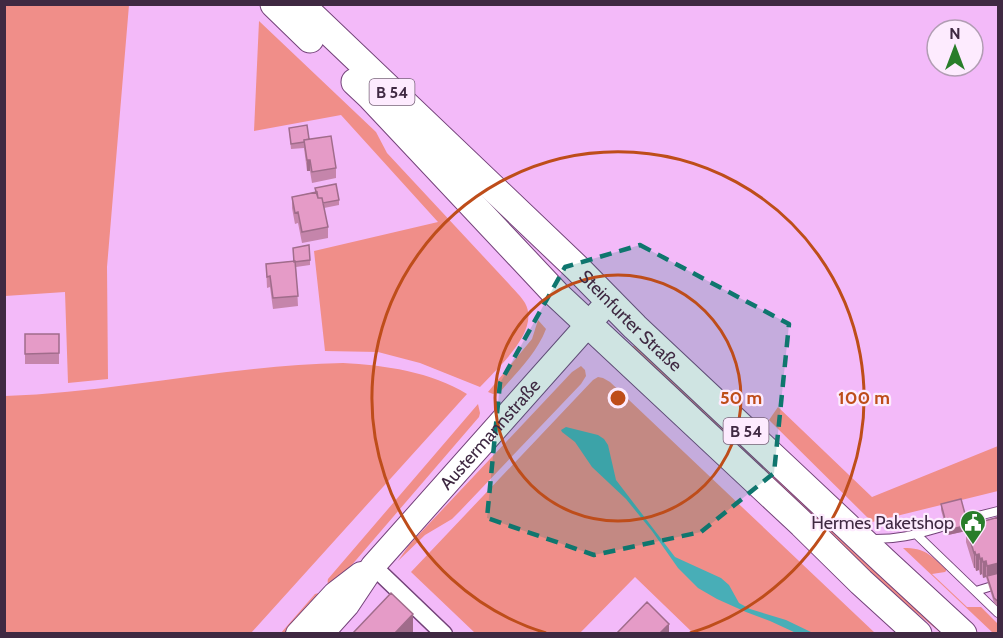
<svg xmlns="http://www.w3.org/2000/svg" width="1003" height="638" font-family="Cabin,sans-serif">
<rect width="100%" height="100%" fill="#f3baf9"/>
<path fill="#f08e89" d="M5,4L129,5L107,267L108,379L68,383L65,292L5,296Z
M259,21L376,132L387,153L509,284C514,290 521,296 525,303C541,331 497,368 480,387L420,363L378,352L325,351L314,251L438,222L341,115L254,131Z
M538,320L546,329C537,353 517,372 500,392L493,394L488,392L532,339Z
M635,344L950,633H941L892,593L631,349Z
M343,363C384,365 432,372 467,394L251,633H5V396C118,392 230,365 343,363Z
M581,366L585,370L586,376L581,384L460,511L452,519L425,535L398,561L409,545L572,372Z
M598,377L603,378L610,382L875,633H693L635,577L580,633H475L411,572L593,380Z
M478,404L480,413L479,417L332,588C328,586 327,583 328,579Z
M778,407L872,497L998,446V491L872,522L769,420Z
M903,548C926,548 930,555 946,569V571L945,572L932,574L967,607H981L998,624V633H993Z
M319,593L322,594L292,633L280,634L315,594Z"/>
<path fill="#48aeb7" d="M566,427L598,435L604,439L608,445L616,480L675,557L721,578L729,585L739,603L750,609L786,620L813,633H796L770,621L746,612L717,599L698,588L678,568L652,531L626,499L592,467L575,442L562,432L561,430Z"/>
<g fill="none" stroke-linecap="round" stroke-linejoin="round">
<defs>
<path id="service" d="M966,519L998,511
M917,535L998,613
M869,539C899,540 917,534 945,526
M976,591L989,587"/>
<path id="minor" d="M373,566L444,634"/>
<g id="secondary">
<path d="M298,634L335,594L361,574"/>
<path id="s1" d="M321,634L347,605L373,566L609,301"/>
</g>
<g id="primary">
<path d="M274,4L310,39"/>
<path id="s2" d="M300,4L578,269L635,327L884,561L963,634"/>
<path d="M355,82L371,97L556,294L802,524L861,582L918,634"/>
</g>
</defs>
<use href="#service" stroke="#734279" stroke-width="10"/>
<use href="#minor" stroke="#734279" stroke-width="19"/>
<use href="#secondary" stroke="#734279" stroke-width="26"/>
<use href="#primary" stroke="#734279" stroke-width="29"/>
<use href="#service" stroke="#fff" stroke-width="8"/>
<use href="#minor" stroke="#fff" stroke-width="16"/>
<use href="#secondary" stroke="#fff" stroke-width="24"/>
<use href="#primary" stroke="#fff" stroke-width="27"/>
</g>
<path fill="#c585ab" d="M289,128L309,139L336,168V178L312,183L310,171H307L304,148L291,149Z
M315,188L339,200V205L324,208L328,227V238L302,243L298,223L295,224L292,208V197L315,192Z
M293,248L310,260V265L296,267L298,306L273,309L270,287L267,288L266,264L293,261Z
M25,334H59V364H25Z
M941,504L968,525L999,517V608L994,603L986,577L983,578L982,574L980,575L979,570L976,571L975,568H974L966,542V531L948,535L941,510Z"/>
<path fill="#a06c8b" d="M307,160H310V171H307Z
M968,525L966,526V531L948,535V530Z
M975,552V568H974V553Z
M979,554V570L976,571V555Z
M982,558V574L980,575V559Z
M986,561V577L983,578V562Z
M999,563V579L987,576V582V566Z
M413,614V633H395Z
M669,624V633H660Z"/>
<path fill="#e59bc7" stroke="#a06c8b" stroke-width="1.5" d="M307,125L309,139L304,140V142L291,144L289,128Z
M331,136L336,168L312,172L310,160H307L304,140Z
M336,184L339,200L323,203L322,198H318L315,188Z
M317,192L318,198H322L328,227L302,232L298,212L295,213L292,197Z
M309,245L310,260L294,262L293,248Z
M295,261L298,296L273,298L270,276L267,277L266,264Z
M25,334H59V353L25,354Z
M961,499L968,525L948,530L941,504Z
M999,517V563L987,566L986,561L983,562L982,558L980,559L979,554L976,555L975,552L974,553L966,526Z
M999,573V602L994,598L987,576Z
M391,593L413,614L395,633H353Z
M647,602L669,624L660,633H617Z"/>
<path fill="#0f766e" fill-opacity="0.2" stroke="#0f766e" stroke-width="4.5" stroke-dasharray="12 8" stroke-linejoin="round" d="M640,245L789,324L774,473L701,532L594,555L487,518L500,383L565,267Z"/>
<g fill="none" stroke="#be4d1a" stroke-width="3">
<circle cx="618" cy="398" r="123"/>
<path d="M546 633A246 246 0 1 1 690 633"/>
</g>
<defs>
<symbol id="civic-pin" viewBox="-11 -11 22 30"><path d="M0 17L-7.5 6A9.5 9.5 0 1 1 7.5 6Z" fill="#297d2a" stroke="#fdebfe"/><path d="M-.6-6.5H3V-4.5H.6V-3L4-1V1h2V6H-6V1h2V-1L-.6-3ZM-1.2 2.5V6h2.4V2.5Z" fill="#fff"/></symbol>
</defs>
<g fill-rule="evenodd">
<use href="#civic-pin" x="958" y="508" width="30" height="40"/>
</g>
<g text-anchor="middle" dominant-baseline="central" stroke-width="4.5" stroke-linejoin="round" paint-order="stroke">
<g fill="#fdebfe" stroke="#78637a" stroke-width="1.5">
<rect x="369.5" y="79" width="45" height="26" rx="4.5"/>
<rect x="723.5" y="418" width="45" height="26" rx="4.5"/>
</g>
<g font-size="16" font-weight="bold" fill="#3f2942">
<text x="392" y="92">B 54</text>
<text x="746" y="431">B 54</text>
</g>
<g font-size="18" fill="#3f2942" stroke="#fdebfe">
<text stroke="none"><textPath href="#s2" startOffset="458">Steinfurter Straße</textPath></text>
<text stroke="none"><textPath href="#s1" startOffset="262">Austermannstraße</textPath></text>
</g>
<g font-size="18" fill="#3f2942" stroke="#fdebfe" text-anchor="end">
<text x="954" y="523">Hermes Paketshop</text>
</g>
</g>
<circle cx="618" cy="398" r="9" fill="#be4d1a" stroke="#fdebfe" stroke-width="3"/>
<g font-size="18" text-anchor="middle" font-weight="bold" fill="#be4d1a" stroke="#fdebfe" stroke-width="4.5" stroke-linejoin="round" paint-order="stroke">
<text x="741" y="404">50 m</text>
<text x="864" y="404">100 m</text>
</g>
<rect width="1003" height="638" fill="none" stroke="#3f2942" stroke-width="12"/>
<g transform="translate(955 48)"><circle r="28" fill="#fdebfe" stroke="#b19db3" stroke-width="1.5"/>
<path d="M0-4.5L10 22L0 15L-10 22Z" fill="#297d2a"/>
<text y="-9" font-size="16" font-weight="bold" text-anchor="middle" fill="#3f2942">N</text>
</g>
</svg>
